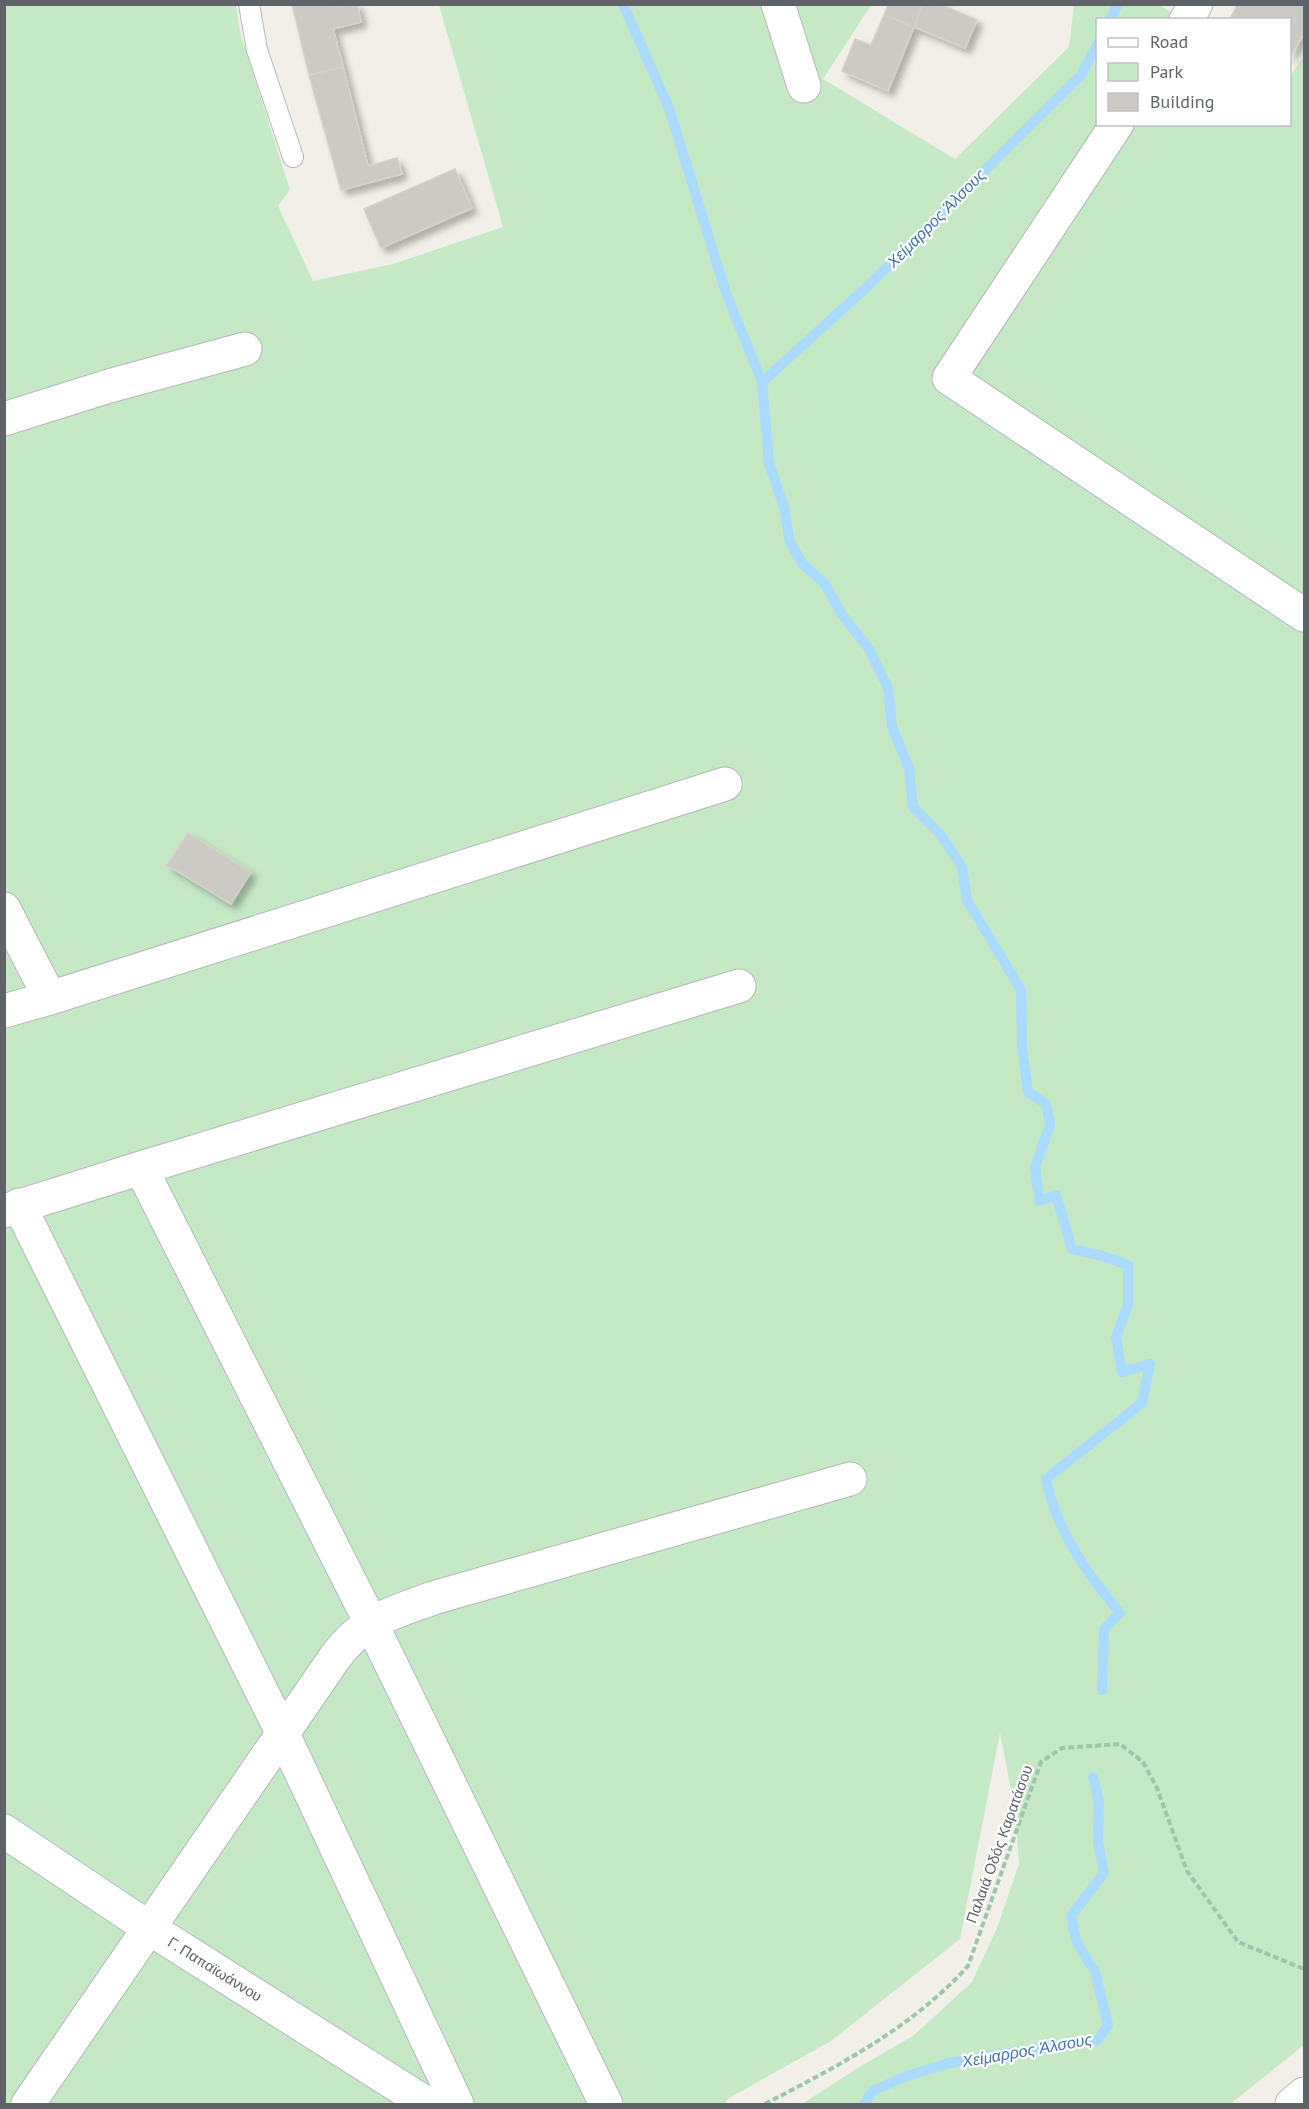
<svg xmlns="http://www.w3.org/2000/svg" width="1309" height="2109" font-family="'PT Sans',sans-serif">
<defs>
<filter id="shadow"><feDropShadow dx="5.5" dy="5.5" stdDeviation="3" flood-color="#0004"/></filter>
</defs>
<rect width="100%" height="100%" fill="#f1efe8"/>
<path fill="#c5e8c5" d="M5,5H236L240,32L290,190L278,206L313,281L393,264L503,227L439,5H871L823,79L955,159L1069,47L1074,5H1160L1181,19L1098,20V124H1290V76L1304,56V2045L1230,2104H802L861,2066L913,2036L972,1982L997,1928L1019,1864L1015,1810L1000,1733L960,1939L831,2041L729,2098L724,2104H5Z"/>
<g fill="none" stroke-linecap="round" stroke-linejoin="round">
<path stroke="#aadaff" stroke-width="10" d="M623,4L669,108L726,293L762,382L769,463L784,507L790,543L803,564L825,584L841,613L869,649L888,688L892,727L909,768L913,807L940,834L962,867L967,900L1021,990L1022,1048L1028,1092L1046,1104L1050,1125L1035,1167L1039,1201L1056,1195L1072,1249L1099,1255L1128,1265V1305L1116,1337L1122,1372L1150,1364L1142,1403L1046,1479C1057,1532 1086,1572 1120,1613L1104,1629L1102,1690
M1110,20L1118,4
M762,382L867,287L1081,75L1098,43
M864,2104L873,2091L904,2077L949,2063L995,2055L1098,2040L1108,2025L1095,1972L1076,1941L1071,1916L1104,1873L1098,1842L1099,1802L1093,1777"/>
</g>
<path fill="#cccac5" stroke="#d6d1c6" stroke-width="1.5" filter="url(#shadow)" d="M292,4H336V6L357,4L361,22L333,29L343,67L309,75Z
M888,4H923L914,27L884,15Z
M923,4H940L977,20L965,48L914,27Z
M1238,4H1304V34L1290,57V20H1229Z
M884,15L914,27L888,91L842,71L855,39L871,45Z
M343,67L368,166L397,158L402,174L341,190L309,75Z
M455,169L472,208L381,248L364,209Z
M188,833L251,872L231,904L167,865Z"/>
<g fill="none" stroke-linecap="round" stroke-linejoin="round">
<defs>
<path id="lane" d="M249,4L257,50L293,157"/>
<path id="street" d="M778,4L804,86
M1186,20L1196,4
M1117,124L949,378L1304,615
M4,419L109,386L245,349
M4,909L50,998
M4,1011L50,998L725,784
M141,1168L371,1623L606,2104
M19,1205L283,1734L457,2104
M4,1211L141,1168L739,986
M28,2104L336,1656C364,1619 391,1614 433,1598L850,1479"/>
<path id="secondary" d="M4,1831L149,1928L427,2104
M1292,2104L1304,2094"/>
</defs>
<use href="#lane" stroke="#b5b8bc" stroke-width="22"/>
<use href="#street" stroke="#b5b8bc" stroke-width="35"/>
<use href="#secondary" stroke="#b6babf" stroke-width="35"/>
<path stroke="#9cc7a9" stroke-width="4" stroke-dasharray="6 3" stroke-linecap="butt" d="M765,2104C838,2066 912,2028 968,1966L1041,1762L1062,1748L1120,1744L1143,1762L1157,1788L1187,1871L1238,1942L1304,1969"/>
<use href="#lane" stroke="#fff" stroke-width="20"/>
<use href="#street" stroke="#fff" stroke-width="33"/>
<use href="#secondary" stroke="#fff" stroke-width="33"/>
</g>
<g text-anchor="middle" dominant-baseline="central" stroke-width="4.5" stroke-linejoin="round" paint-order="stroke">
<g font-size="15" fill="#5f6368" stroke="#fff">
<text transform="translate(999 1844) rotate(-70)">Παλαιά Οδός Καρατάσου</text>
<text transform="translate(215 1969) rotate(32)">Γ. Παπαϊωάννου</text>
</g>
<g font-size="16" font-style="italic" fill="#4174aa" stroke="#fff">
<text transform="translate(936 218) rotate(-45)">Χείμαρρος Άλσους</text>
<text transform="translate(1027 2050) rotate(-10)">Χείμαρρος Άλσους</text>
</g>
</g>
<rect width="1309" height="2109" fill="none" stroke="#5f6368" stroke-width="12"/>
<rect x="1096" y="18" width="195" height="108" fill="#ffffff" stroke="#bfc1c3" stroke-width="1.5"/>
<rect x="1108" y="38" width="30" height="9" fill="#ffffff" stroke="#bfc1c3" stroke-width="1.5"/>
<text x="1150" y="48" font-size="18" fill="#5f6368">Road</text>
<rect x="1108" y="63" width="30" height="18" fill="#c5e8c5" stroke="#bfc1c3" stroke-width="1.5"/>
<text x="1150" y="78" font-size="18" fill="#5f6368">Park</text>
<rect x="1108" y="93" width="30" height="18" fill="#cccac5" stroke="#bfc1c3" stroke-width="1.5"/>
<text x="1150" y="108" font-size="18" fill="#5f6368">Building</text>
</svg>
